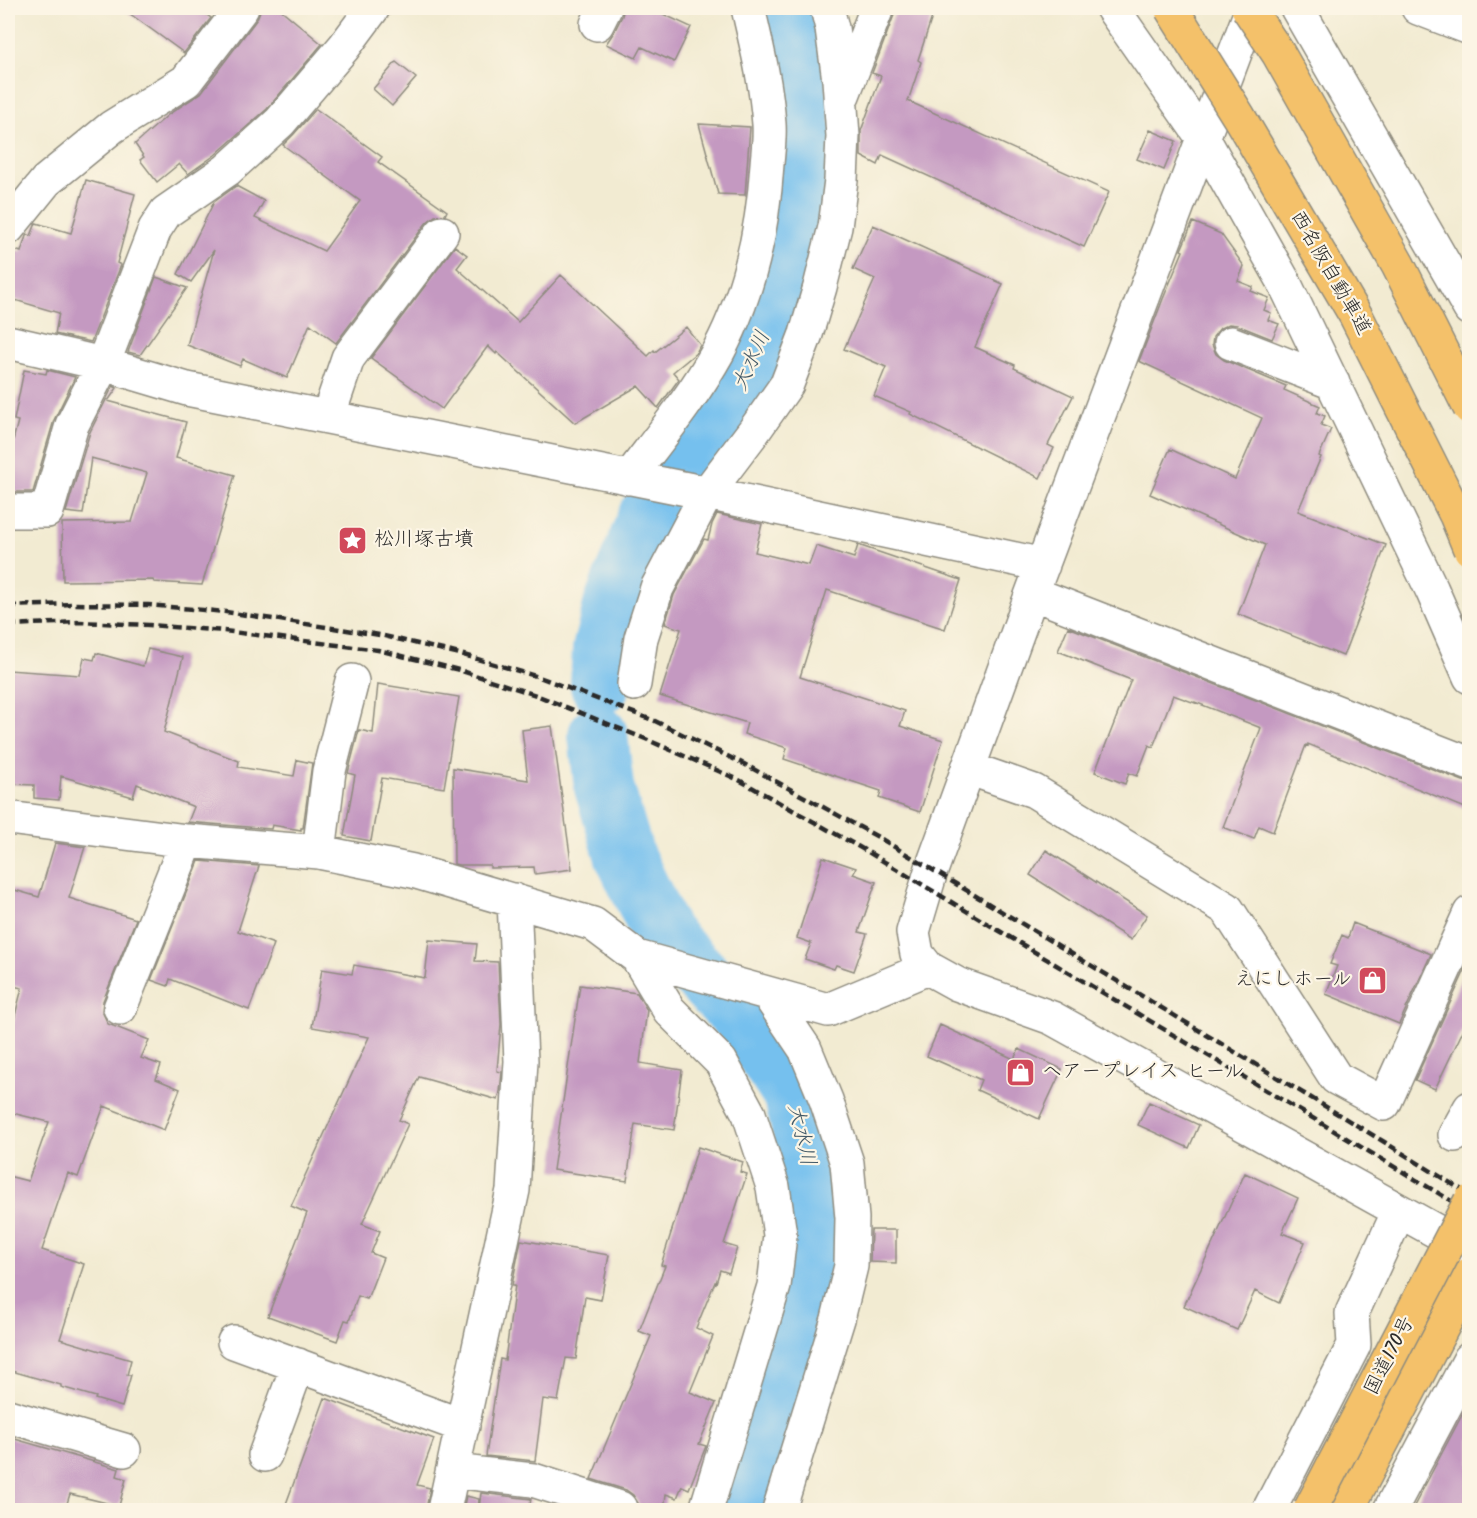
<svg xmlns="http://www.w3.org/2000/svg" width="1477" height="1518" font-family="Kalam,'Klee One',sans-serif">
<rect width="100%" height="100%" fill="#fcf5e5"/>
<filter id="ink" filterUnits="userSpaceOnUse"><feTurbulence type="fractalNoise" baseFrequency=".0167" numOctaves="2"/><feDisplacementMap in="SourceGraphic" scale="12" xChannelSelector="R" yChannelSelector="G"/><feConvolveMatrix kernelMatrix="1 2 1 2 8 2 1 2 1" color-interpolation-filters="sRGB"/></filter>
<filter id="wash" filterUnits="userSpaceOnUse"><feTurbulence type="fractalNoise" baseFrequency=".008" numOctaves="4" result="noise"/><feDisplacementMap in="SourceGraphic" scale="24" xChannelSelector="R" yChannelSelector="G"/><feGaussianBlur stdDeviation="1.35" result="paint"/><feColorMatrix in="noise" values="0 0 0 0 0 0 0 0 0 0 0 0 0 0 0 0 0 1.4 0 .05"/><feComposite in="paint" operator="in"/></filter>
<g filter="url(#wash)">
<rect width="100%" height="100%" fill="#f2ebd2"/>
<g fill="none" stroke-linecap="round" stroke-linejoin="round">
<path stroke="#74c0ee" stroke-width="60" d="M600,685L602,650L614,602L648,516L735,400L765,336L791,255L802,200V137L795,69L780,8
M598,735L604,787L625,857L662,935L744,1020L794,1097L810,1168L816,1233L805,1304L741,1510"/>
</g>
<g id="blocks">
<path fill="#c499c1" d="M122,8H197L211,18L184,53Z
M260,8H279L322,44L267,109L215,155L188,174L179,164L157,182L140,160L144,157L135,144L169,114L201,93L257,19L260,11Z
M624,8H650L691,27L674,62L642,47L636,58L606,44L614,32L622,16Z
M895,8H935L918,60L921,62L908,101L1109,192L1084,247L882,155L878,165L861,156V131L881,76L872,73L894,15Z
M396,62L416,78L392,106L373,89Z
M316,109L382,157L378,162L447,211L445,215L435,216L427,222L336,343L310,324L287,378L243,359L240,366L187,345L214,250L191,282L178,274L214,202L236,186L264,201L255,218L324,251L360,201L283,145L294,134Z
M699,124L750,127L745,195L718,194Z
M1150,130L1176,141L1164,170L1137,159Z
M86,180L135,194L117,263L121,265L91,342L55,334L59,313L8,298V264L12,249L21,252L26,236L27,234L31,236L36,223L71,233Z
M1193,222L1221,234L1244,266L1238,281L1253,287L1251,291L1269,298L1264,310L1271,313L1268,320L1279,324L1272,339L1237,325L1229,324L1220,328L1213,337L1212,345L1216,354L1224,360L1286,386L1284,390L1320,406L1317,413L1325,416L1321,425L1331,429L1319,456L1321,457L1298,511L1386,545L1343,656L1238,614L1265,545L1150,494L1170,449L1235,479L1262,418L1139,361L1163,299L1183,251L1181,250Z
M873,225L1003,284L975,347L1015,365L1014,368L1073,396L1048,445L1054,448L1040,478L910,414L911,412L874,396L886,367L844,349L875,279L853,269Z
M455,246L467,255L457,268L518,322L561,275L648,356L654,350L655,352L686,327L700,345L696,353L673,372L679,379L658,408L638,386L575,423L497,352L496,354L488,346L442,409L371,358Z
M156,277L187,288L140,355L128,352Z
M24,370L46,374L47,370L75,377L54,420L33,492H8V460L18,421L14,420Z
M113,386L117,388L108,401L186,422L176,458L235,475L202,585L154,582L153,580L63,581L62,523L132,522L147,473L91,458L83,514L66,512L90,432Z
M717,514L762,524L755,552L809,565L816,546L854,558L858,545L961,580L945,629L827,590L800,677L905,711L900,726L943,740L920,812L879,798L881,791L784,759L787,748L744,734L747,723L660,696L681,629L665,624L674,595L704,539L708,540L712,524Z
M1068,627L1463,781L1470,782V810L1308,744V746L1306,745L1273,832L1259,826L1254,839L1223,827L1261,728L1195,702V703L1173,695L1153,747L1149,745L1137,776L1129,773L1125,784L1095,772L1131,680L1058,651Z
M148,649L183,657L164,732L239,761L238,767L294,776L297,760L312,763L303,828H301V830L272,825L271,829L188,822L194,807L137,784L133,797L61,776L59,800L34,798V785L8,784V670L80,675L84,658L94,660L96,653L143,666Z
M378,684L459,697L444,788L382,778L371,841L344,836L355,775L348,773L359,730L373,733Z
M552,726L572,869L535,874L534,867L490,868V865H459L454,864L453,768L528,780L522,730Z
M55,843L85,847L69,898L136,919L103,1001L102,1011L108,1024L149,1040L141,1058L161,1065L156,1079L180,1089L164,1130L104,1106L78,1177L68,1173L42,1250L84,1264L60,1339L131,1360L127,1375H131L122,1407L95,1399L96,1397L61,1387V1385L8,1370V1176L28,1181L49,1122L8,1112V1043L22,988L8,985V905L11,889L39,897Z
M1046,850L1147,915L1131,940L1030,875Z
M823,857L856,868L853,874L876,882L859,932L867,934L854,971L836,965L834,969L805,959L811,943L797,938Z
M199,861L259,866L238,931L274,944L249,1010L170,979L168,986L151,980Z
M1353,923L1431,954L1399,1024L1326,994L1337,966L1330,964L1342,935L1348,938Z
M429,940L477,944L475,961L498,962L501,1024L497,1071L502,1072L500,1092L498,1100L419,1077L399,1120L408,1124L362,1224L380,1231L371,1253L383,1258L367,1299L358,1296L349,1321L345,1320L337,1341L268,1316L307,1213L291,1206L369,1037L312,1027L322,969L352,974L354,965L425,978Z
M1466,968L1470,969V1016L1435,1089L1415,1080Z
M580,985L637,993L647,1010L640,1063L682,1070L674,1130L635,1124L627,1181L553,1170Z
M940,1025L1014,1059L1019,1049L1062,1069L1039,1119L977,1090L981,1080L927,1056Z
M1149,1102L1199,1125L1189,1148L1138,1125Z
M698,1147L743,1162L740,1172L747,1174L724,1244L737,1248L729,1273L720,1270L716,1283L715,1282L696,1328L713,1336L690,1392L716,1403L699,1444L706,1446L689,1489L682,1486L677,1498L666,1494L664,1510H638V1503L633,1495L626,1490L591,1479L651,1336L639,1331L665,1266L661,1265Z
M1245,1173L1298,1198L1282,1233L1305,1242L1279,1303L1255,1291L1237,1330L1184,1306Z
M871,1230H896V1263L870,1262Z
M521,1240L609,1255L601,1300L585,1297L576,1359L566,1358L558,1401L543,1399L535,1461L486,1456L500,1359L505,1360L515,1285H512Z
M325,1398L434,1439L417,1485L430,1488L426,1510H289L290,1505L286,1504Z
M1470,1400V1510H1412L1443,1451Z
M8,1437L119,1469L117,1476L126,1479L119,1506L70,1494L65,1510H8Z
M481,1493L531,1499L529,1510H479Z
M466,1496L479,1499L478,1510H463Z"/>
</g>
</g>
<g filter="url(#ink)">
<use href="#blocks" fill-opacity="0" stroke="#8e8b7e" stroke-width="1.5"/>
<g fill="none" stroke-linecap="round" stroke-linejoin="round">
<defs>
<path id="minor" d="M1112,8L1203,138L1283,280L1432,590L1470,677
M1252,8L1032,593L932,868L913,932L917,954L928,968L957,984L1052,1018L1470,1250
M1297,8L1470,309
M1418,8L1470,28
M597,24L605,8
M843,95L877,8
M8,228L46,181L112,127L186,81L242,8
M8,342L103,364L187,389L707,493L1043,565
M1231,343L1333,383
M328,417L348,358L442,233
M629,478C660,437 693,397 718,352C749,294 763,229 767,164C768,151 770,137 769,124C766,83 757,47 748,8
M8,511H47L72,425L103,364L155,229L166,212L227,170L280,122L344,47L373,8
M1032,593L1470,764
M634,684L641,638L657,588L707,493L754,431L787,384L806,334L820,287L835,227L841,180L843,136L839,80L832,28L827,8
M968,768L1034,791L1227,909L1336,1078L1384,1104L1470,913
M8,818L187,841L319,852L413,871L593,924L637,957L828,1010L928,968
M319,852L329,771L352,681
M637,957L669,1010L721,1062L749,1114L773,1187L780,1235L774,1286L706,1510
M768,994L805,1049L826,1100L847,1163L852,1218L851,1266L838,1319L779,1510
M120,1008L187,841
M1455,1135L1470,1108
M234,1342L463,1426
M8,1416L124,1450
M265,1455L298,1365
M453,1471L533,1480L620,1508
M444,1510L513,1190L521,1061L514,900
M1269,1510L1354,1345L1352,1313L1399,1211
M1390,1510L1470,1359"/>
<path id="highway" d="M1347,1510L1470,1274"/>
</defs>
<use href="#minor" stroke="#8e8b7e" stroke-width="36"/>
<use href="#highway" stroke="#8e8b7e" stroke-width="36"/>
<use href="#minor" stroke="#fff" stroke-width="33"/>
<use href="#highway" stroke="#f4c16a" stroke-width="33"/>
<path stroke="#2b2b2b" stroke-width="4.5" stroke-dasharray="9 4.5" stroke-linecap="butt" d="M8,606L75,604L148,605L226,612L380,635L460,654L539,677L655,721L744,764L878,837L1381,1140L1470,1195
M8,625L79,622L149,625L224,631L378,650L459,670L536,695L648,740L739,780L868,852L1068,972L1470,1212"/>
<defs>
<path id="highway-bridge" d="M1171,8L1239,117L1356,316L1456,515L1470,549
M1248,8L1278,53L1398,265L1470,408
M1310,1510L1470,1202"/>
</defs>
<use href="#highway-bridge" stroke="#8e8b7e" stroke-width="36" stroke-linecap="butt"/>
<use href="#highway-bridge" stroke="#f4c16a" stroke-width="33"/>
</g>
</g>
<defs>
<symbol id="sight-square" viewBox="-11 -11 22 22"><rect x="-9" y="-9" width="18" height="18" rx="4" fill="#d1495b" stroke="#fcf5e5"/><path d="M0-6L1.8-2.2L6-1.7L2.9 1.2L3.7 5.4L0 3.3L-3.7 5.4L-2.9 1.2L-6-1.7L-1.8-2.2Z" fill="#fff"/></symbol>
<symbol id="shop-square" viewBox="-11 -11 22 22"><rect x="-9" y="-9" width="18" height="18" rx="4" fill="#d1495b" stroke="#fcf5e5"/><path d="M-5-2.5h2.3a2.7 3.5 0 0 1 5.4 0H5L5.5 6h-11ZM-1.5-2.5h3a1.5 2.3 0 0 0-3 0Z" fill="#fff"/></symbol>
</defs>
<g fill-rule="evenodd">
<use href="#sight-square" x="336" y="524" width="33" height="33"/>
<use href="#shop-square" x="1356" y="964" width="33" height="33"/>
<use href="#shop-square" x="1004" y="1056" width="33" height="33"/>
</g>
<g text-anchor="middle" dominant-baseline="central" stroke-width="4.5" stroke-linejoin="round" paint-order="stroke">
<g font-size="20" fill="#2b2b2b" stroke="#fcf5e5">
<text transform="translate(1330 273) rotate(60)">西名阪自動車道</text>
<text transform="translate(1390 1356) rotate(-63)">国道170号</text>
</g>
<g font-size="20" fill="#2b2b2b" stroke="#fcf5e5" text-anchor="start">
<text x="374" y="540">松川塚古墳</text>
<text x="1352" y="980" text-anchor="end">えにしホール</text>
<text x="1042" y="1072">ヘアープレイス ヒール</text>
</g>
<g font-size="21" font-style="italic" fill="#415866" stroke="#fcf5e5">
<text transform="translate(752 361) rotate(-66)">大水川</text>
<text transform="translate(801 1135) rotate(77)">大水川</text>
</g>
</g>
<rect width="1477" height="1518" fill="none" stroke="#fcf5e5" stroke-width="30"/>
</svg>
